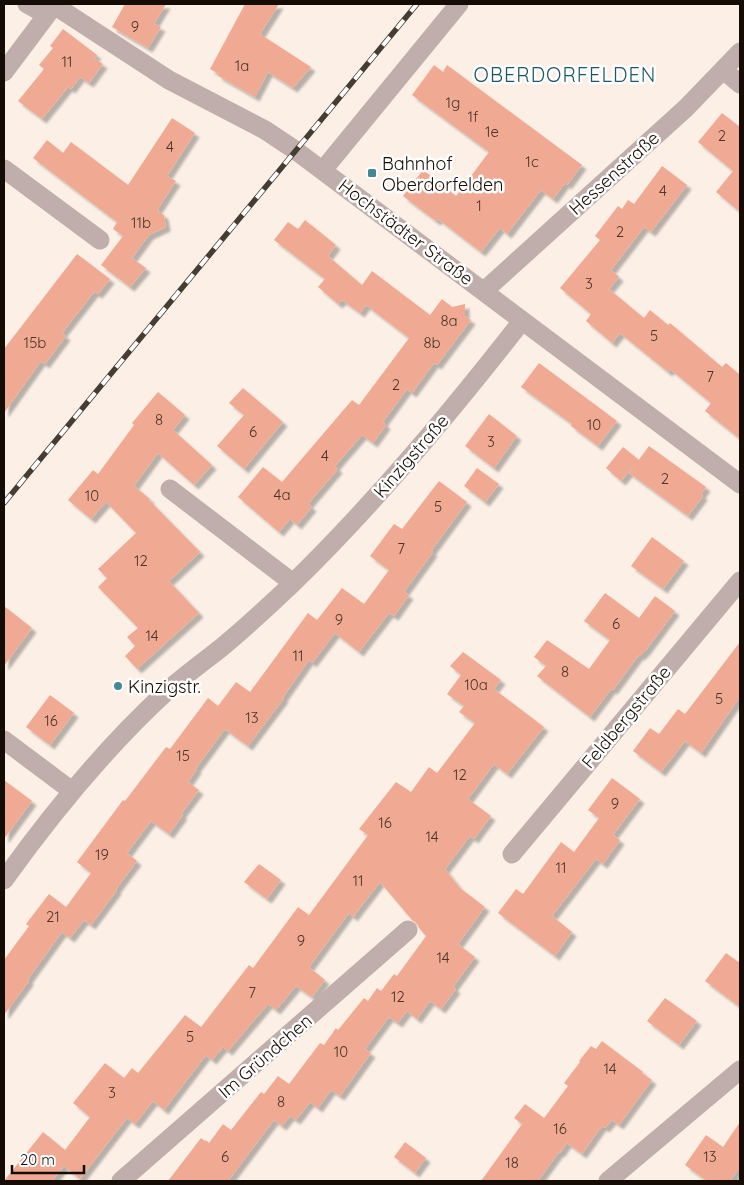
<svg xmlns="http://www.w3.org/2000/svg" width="744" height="1185" font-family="Quicksand,sans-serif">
<defs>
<filter id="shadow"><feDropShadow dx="4.5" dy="4.5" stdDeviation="1" flood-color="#0004"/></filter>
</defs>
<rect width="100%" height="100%" fill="#fbefe6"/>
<path fill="#f0aa93" filter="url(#shadow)" d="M125,4H166L154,24L161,27L148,48L112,27Z
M245,4H279L260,34L311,67L293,88L268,72L255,97L217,75L219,74L210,69Z
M63,29L97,55L94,58L103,64L89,83L80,77L71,89L68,87L42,119L18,101L44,69L39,65L53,48L50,46Z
M434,65L443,72L447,65L582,165L567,185L565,183L553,199L541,190L507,234L500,228L481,252L438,219L436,221L403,196L423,170L456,196L489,152L412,95Z
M722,113L740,127V212L716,192L733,171L698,142Z
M172,118L195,133L167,176L176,181L157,210L164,215L166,227L149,235L132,258L146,268L130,287L101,265L123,236L113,229L117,222L33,158L47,140L63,153L71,142L128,185Z
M662,166L687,185L651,232L644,227L611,270L619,277L609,289L644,318L650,310L668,325L670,323L722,367L726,363L740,375V439L705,411L711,403L670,369L668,372L620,333L612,343L586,321L591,314L560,288L600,240L595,236L618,206L622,209L628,200L634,204Z
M305,220L336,245L328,256L362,285L372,271L430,315L442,299L452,307L465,304V316L471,320L437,365L434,363L412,393L407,389L383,422L386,425L373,443L362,435L335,466L338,469L308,504L312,507L297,525L290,519L279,532L238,497L263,467L282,482L352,400L359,405L409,338L366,305L360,313L342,300L338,304L318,287L325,279L274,240L288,222L298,229Z
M77,254L110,279L98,294L94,292L62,333L66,336L45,364L41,361L4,413V349Z
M539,363L617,421L598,446L571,426L572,424L521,387Z
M243,388L283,422L244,469L217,446L244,415L229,403Z
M158,392L185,415L173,430L212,465L194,485L158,453L134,486L150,499L149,500L200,552L169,581L199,613L137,669L125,656L135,646L127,637L138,628L98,587L107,578L98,569L136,533L106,502L91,519L68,500L93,470L98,474L134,425L132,423Z
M489,414L517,436L494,468L465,446Z
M649,446L706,487L701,494L703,496L688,516L629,473Z
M623,447L639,460L621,481L606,468Z
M477,468L499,484L485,502L464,486Z
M439,481L467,502L431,551L433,552L404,592L409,595L394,616L389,613L359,652L335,633L312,663L309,660L283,697L284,698L248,746L225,729L196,768L197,769L188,782L199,790L181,814L183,815L169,834L151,821L127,853L137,861L116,889L117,890L91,925L84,920L70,938L62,932L28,979L29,981L4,1015V960L29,926L26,924L49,894L66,907L80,888L91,873L77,862L123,800L125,801L166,747L170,749L208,698L218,706L236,682L250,692L308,613L317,620L342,588L364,604L389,570L370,556L394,524L402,529Z
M652,537L684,561L663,589L631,566Z
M605,593L639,618L655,596L675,611L646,650L640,656L639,655L613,690L611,689L590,717L537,676L546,666L534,657L547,640L589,669L610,640L584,621Z
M4,606L32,628L4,666Z
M740,642V697L701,753L685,741L661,772L633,751L650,728L659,734L678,709L685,714Z
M463,652L501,680L494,689L544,727L507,774L494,764L468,799L491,816L474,839L470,836L445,869L460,888L485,907L458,944L475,957L453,987L456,989L441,1009L430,1001L417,1019L407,1011L398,1023L389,1017L365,1049L371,1053L340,1096L331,1090L318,1108L310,1102L296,1120L290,1116L282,1126L274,1120L228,1181H168L201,1138L205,1141L206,1140L209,1143L223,1124L231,1130L261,1092L264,1094L278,1076L289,1084L320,1043L324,1045L336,1028L338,1030L364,998L368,1001L377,988L381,991L394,974L397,976L426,936L419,928L417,923L412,920L380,882L353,917L349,913L309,967L325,980L312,997L296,986L276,1010L268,1004L228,1051L223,1047L212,1060L206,1055L164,1110L153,1101L135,1124L127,1118L80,1179L64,1166L52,1181H4L43,1132L65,1150L90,1117L73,1103L105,1063L124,1078L132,1068L138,1073L185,1015L201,1027L249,965L253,968L298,907L309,915L368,835L359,829L396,782L411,792L429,767L437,773L475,723L459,712L464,706L447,694L461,675L450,666Z
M50,695L74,713L50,745L26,727Z
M612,778L640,799L613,835L620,840L603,864L596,859L552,916L572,932L555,956L498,913L516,889L523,894L561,842L574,852L599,818L588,810Z
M4,780L32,801L4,839Z
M259,864L281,880L267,899L244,882Z
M726,953L740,963V1007L705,981Z
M665,998L697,1021L679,1045L647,1021Z
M602,1041L643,1072L642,1073L652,1080L619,1125L612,1120L605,1128L602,1126L582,1154L567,1143L560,1153L559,1152L538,1181H481L522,1124L514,1118L525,1104L544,1118L568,1086L564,1083L580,1062L579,1061L591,1046L596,1049Z
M740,1122V1167L730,1181H707L685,1165L706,1135L723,1147Z
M405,1142L426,1158L415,1173L394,1157Z"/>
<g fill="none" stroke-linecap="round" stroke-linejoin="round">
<path stroke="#bfaeac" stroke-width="19" d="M27,4L47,15
M54,5L169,80L265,130L295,150L740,484
M723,70L740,84
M4,72L55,4
M4,169L100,240
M323,170L459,4
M484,291L686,108L740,52
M170,489L293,583
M4,740L72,791
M512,854L740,581
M4,880C52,813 106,747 167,691C184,676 203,662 221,648C246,627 269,606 292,584C376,502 450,413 522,321
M121,1181L408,930
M608,1181L740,1070"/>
<defs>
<path id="rail" d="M4,503L417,4"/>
</defs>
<use href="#rail" stroke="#453c34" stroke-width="5.5"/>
<use href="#rail" stroke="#fefefe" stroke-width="4" stroke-dasharray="11" stroke-linecap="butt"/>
</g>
<g fill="#448996" stroke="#fefefe" stroke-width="2">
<rect x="367" y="168" width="10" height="10" rx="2.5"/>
<circle cx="118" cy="686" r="5"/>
</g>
<g text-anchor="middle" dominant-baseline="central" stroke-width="5" stroke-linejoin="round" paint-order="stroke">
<g font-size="15" fill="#4c3428">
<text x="135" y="26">9</text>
<text x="67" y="61">11</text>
<text x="242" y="65">1a</text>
<text x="453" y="102">1g</text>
<text x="473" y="116">1f</text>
<text x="492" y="131">1e</text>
<text x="722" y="135">2</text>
<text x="170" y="146">4</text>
<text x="532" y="161">1c</text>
<text x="663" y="190">4</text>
<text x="479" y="205">1</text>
<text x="141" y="222">11b</text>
<text x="620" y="231">2</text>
<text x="589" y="283">3</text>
<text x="449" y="320">8a</text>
<text x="654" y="335">5</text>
<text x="35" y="342">15b</text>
<text x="432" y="342">8b</text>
<text x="710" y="376">7</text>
<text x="396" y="384">2</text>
<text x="159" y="419">8</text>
<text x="594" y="424">10</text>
<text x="253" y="431">6</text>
<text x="491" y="441">3</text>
<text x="325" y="455">4</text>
<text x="665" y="478">2</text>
<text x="282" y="494">4a</text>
<text x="92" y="495">10</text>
<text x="438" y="506">5</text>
<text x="401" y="548">7</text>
<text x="141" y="560">12</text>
<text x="339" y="619">9</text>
<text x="616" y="623">6</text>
<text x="152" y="635">14</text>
<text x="298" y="655">11</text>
<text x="565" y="671">8</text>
<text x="476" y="684">10a</text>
<text x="719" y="698">5</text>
<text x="252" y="717">13</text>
<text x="51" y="720">16</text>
<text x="183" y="755">15</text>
<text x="460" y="774">12</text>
<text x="615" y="803">9</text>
<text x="385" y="822">16</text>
<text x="432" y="836">14</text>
<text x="102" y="854">19</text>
<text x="561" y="867">11</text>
<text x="358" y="880">11</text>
<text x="53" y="916">21</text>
<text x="301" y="940">9</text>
<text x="443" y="957">14</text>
<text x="252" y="992">7</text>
<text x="398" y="996">12</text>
<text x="190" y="1036">5</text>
<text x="341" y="1051">10</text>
<text x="610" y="1068">14</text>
<text x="112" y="1092">3</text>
<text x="281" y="1101">8</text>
<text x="560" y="1128">16</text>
<text x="225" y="1156">6</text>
<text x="710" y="1156">13</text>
<text x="512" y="1162">18</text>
</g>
<g font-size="18" fill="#150c05" stroke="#fefefe" text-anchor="start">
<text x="382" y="163">Bahnhof<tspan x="382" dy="21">Oberdorfelden</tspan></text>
<text x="128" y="686">Kinzigstr.</text>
</g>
<g font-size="18" fill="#150c05" stroke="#fefefe">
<text transform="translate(614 173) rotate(-42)">Hessenstraße</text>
<text transform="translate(406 232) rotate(37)">Hochstädter Straße</text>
<text transform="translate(411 456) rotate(-49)">Kinzigstraße</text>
<text transform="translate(626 717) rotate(-50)">Feldbergstraße</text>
<text transform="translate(265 1056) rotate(-41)">Im Gründchen</text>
</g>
<g font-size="20" letter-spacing="1" fill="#1e5761" stroke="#fefefe">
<text x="565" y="74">OBERDORFELDEN</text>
</g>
</g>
<rect width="744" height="1185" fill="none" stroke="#150c05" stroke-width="10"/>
<path d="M12 1165v8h72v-8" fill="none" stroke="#150c05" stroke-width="2.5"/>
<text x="20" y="1165" font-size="15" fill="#150c05" stroke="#fefefe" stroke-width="4" paint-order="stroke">20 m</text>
</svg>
